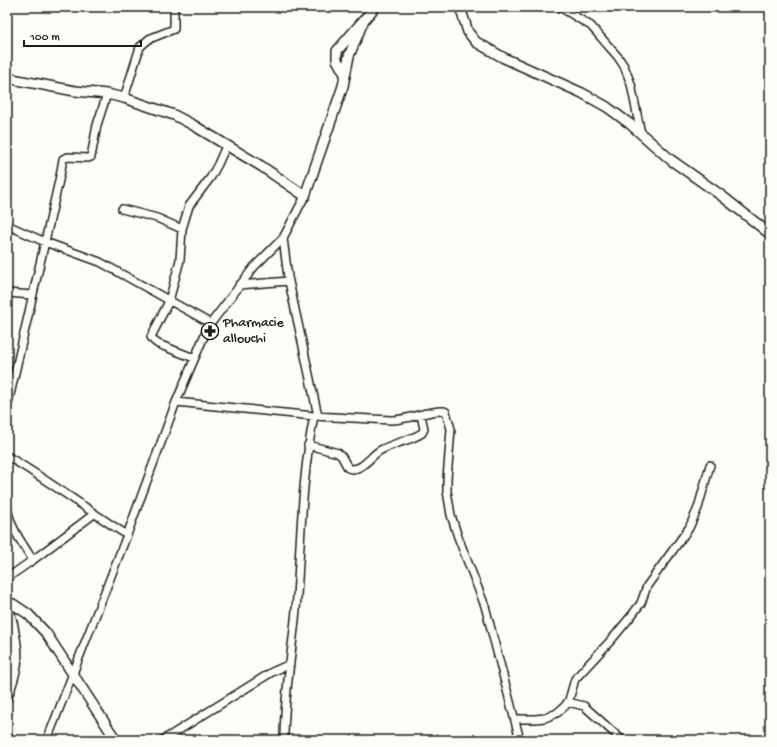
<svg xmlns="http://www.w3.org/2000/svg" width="777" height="747" font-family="'Gochi Hand',sans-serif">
<rect width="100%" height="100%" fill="#fdfcf7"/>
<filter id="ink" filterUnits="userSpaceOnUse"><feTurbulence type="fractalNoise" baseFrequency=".025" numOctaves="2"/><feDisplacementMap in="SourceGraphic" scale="8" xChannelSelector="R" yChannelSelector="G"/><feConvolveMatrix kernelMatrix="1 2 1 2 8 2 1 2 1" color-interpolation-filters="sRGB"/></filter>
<g filter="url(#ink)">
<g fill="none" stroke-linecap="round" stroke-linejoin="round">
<defs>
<path id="street" d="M560,7L591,26L618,57L624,66L631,84L641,134
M124,98L140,47L149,39L174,29V7
M122,209L157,218L182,229
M7,225L45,242L100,262L210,323
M283,238L288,277L318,416
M239,285L289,281
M7,293L32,295
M194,358L158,344L154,341L151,337L169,301L180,260L182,229L189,206L211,177L218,164L226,146
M176,402L314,416L391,420C410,420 426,410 444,411L446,412L451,429L447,479V491L451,515L458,537L485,606L520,740
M7,408L60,176L63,159L68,157L88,158L91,157L97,125L107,94
M308,445L338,453L342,457L348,468C360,473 370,457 379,451C392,443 410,441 422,433L424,429L421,415
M7,456C48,480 86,509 127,535
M7,501C7,523 21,542 33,560
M7,578L33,560L94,514
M568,702L584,706L622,740
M515,719H535L545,718L557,713L565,706L569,700L575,679L613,638L632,615L641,603L647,586L689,528L698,508L710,465
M47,740L127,535L176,402L208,327L254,267L283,238L305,196
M163,740L272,672L290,664
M284,740C284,696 292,653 296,610C301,545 301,480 314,416"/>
<path id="secondary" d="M460,7L468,32L476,42L504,58L582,93L607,107L630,124L671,160L722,196L770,234
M345,74L337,60V51L375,7
M7,78L75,91L107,94L124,98L174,115L193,125L261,166L305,196L343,86L349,56L363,22
M7,603L13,604L28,614L46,633L116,740
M7,608C11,616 13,624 14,633C20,660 16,672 7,697
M7,647V659"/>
</defs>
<use href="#street" stroke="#1c1c1c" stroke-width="10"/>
<use href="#secondary" stroke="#1c1c1c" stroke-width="12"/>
<use href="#street" stroke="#fdfcf7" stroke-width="7"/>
<use href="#secondary" stroke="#fdfcf7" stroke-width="9"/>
</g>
</g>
<defs>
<symbol id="pharmacy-ring" viewBox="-11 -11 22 22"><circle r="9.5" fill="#fdfcf7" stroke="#1c1c1c" stroke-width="1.5"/><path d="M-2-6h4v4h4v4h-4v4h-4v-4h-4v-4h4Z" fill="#1c1c1c"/></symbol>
</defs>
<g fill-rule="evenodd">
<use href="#pharmacy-ring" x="200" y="321" width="20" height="20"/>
</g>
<g text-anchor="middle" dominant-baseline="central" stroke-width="3.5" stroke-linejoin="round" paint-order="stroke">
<g font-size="14" fill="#1c1c1c" stroke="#fdfcf7" text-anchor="start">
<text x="223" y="323">Pharmacie<tspan x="223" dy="16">allouchi</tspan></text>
</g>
</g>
<rect width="777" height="747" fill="none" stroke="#fdfcf7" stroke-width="24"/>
<rect x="12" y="12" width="753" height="723" fill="none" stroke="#1c1c1c" stroke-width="1.5" filter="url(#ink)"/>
<path d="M24 40v6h117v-6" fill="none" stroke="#1c1c1c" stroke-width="2"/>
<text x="30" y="40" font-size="12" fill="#1c1c1c" stroke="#fdfcf7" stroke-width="3" paint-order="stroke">100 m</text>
</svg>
